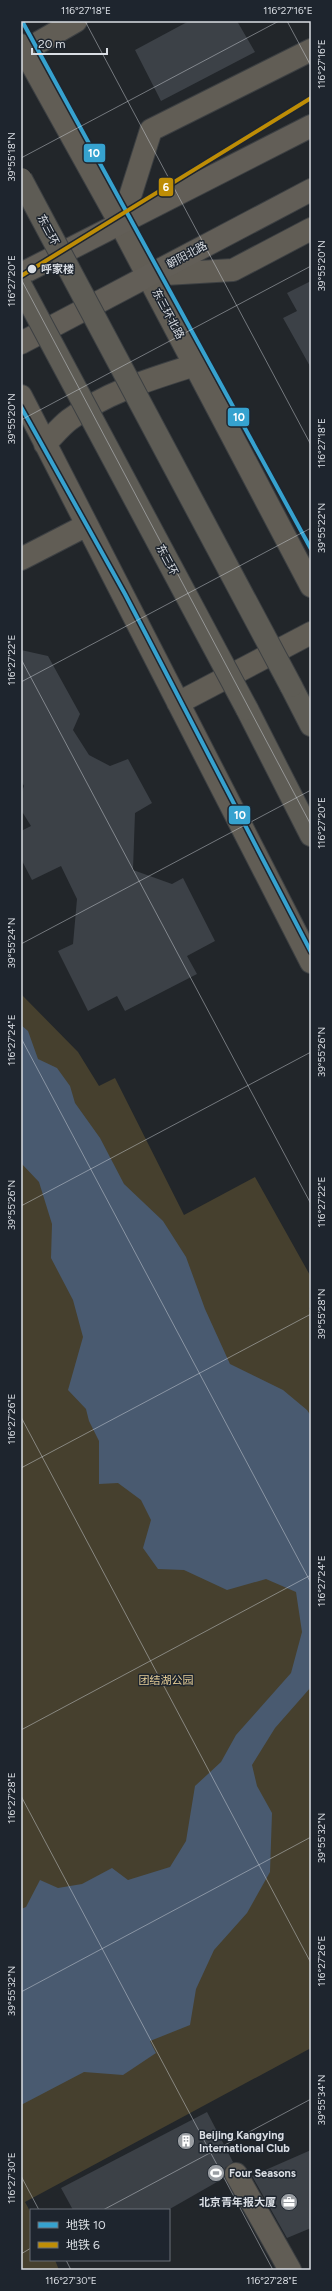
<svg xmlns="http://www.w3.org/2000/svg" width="332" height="2291" font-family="Figtree,'Noto Sans SC',sans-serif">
<rect width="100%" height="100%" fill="#22262a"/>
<path fill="#46402e" d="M21,994L78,1052L99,1086L115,1078L184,1215L255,1177L311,1277V1307L309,1308L311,1312V2048L25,2202L31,2213V2260H55L59,2270H21Z"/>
<path fill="#495a70" d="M21,1025L28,1031L38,1059L57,1068L70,1086L75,1103L100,1138L124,1184L163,1221L186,1257L205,1309L230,1364L283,1390L307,1410L311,1416V1687L275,1728L252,1765L257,1786L272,1813L270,1872L247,1913L214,1950L196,1989L190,2025L150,2041L156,2053L123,2075L84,2072L21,2105V1909L26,1907L40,1880L58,1888L82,1884L112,1868L128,1880L170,1867L186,1841L195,1786L221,1762L236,1735L291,1673L302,1632L296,1592L266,1579L227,1590L184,1570L158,1569L143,1548L151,1520L141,1500L118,1483L99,1484V1441L89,1421L86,1409L68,1390L83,1337L73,1300L51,1258L52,1224L39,1182L21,1163Z"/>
<path fill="#3c4147" d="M189,21H237L255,52L161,101L135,50Z
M311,281V368L283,318L297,311L287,293Z
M21,650L48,656L80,714L73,730L89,755L110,766L128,759L152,803L135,813L133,870L172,884L183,878L215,941L187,956L197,974L125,1011L117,996L88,1011L58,951L73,944L77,899L61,866L32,880L21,859V831L31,826L21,810V794L24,786L21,780Z
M207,2112L233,2162L225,2168L224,2178L168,2210H73L61,2188Z
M311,2150V2228L287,2238L252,2176Z"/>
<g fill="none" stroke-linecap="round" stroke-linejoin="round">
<defs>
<path id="minor" d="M21,45L121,225L311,586
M24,51L76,21
M121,225L151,130L311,50
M148,275L233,270L311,229
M21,396L311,962
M45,444C53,436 60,427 69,420C106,392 151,379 195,365
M21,559L87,525
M178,703L311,633
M236,2174L290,2270"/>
<path id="major" d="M21,274L311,126
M21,343L311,190"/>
<path id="highway" d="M291,686L311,725
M247,709L311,835"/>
</defs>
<use href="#minor" stroke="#3d4043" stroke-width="24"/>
<use href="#major" stroke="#3d4043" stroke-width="24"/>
<use href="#highway" stroke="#3d4043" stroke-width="24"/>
<use href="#minor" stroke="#615d55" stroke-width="22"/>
<use href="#major" stroke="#625e57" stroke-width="22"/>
<use href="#highway" stroke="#5e5c55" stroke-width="22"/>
<defs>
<path id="highway-bridge" d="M21,179L291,686
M21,286L247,709"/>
</defs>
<use href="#highway-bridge" stroke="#3d4043" stroke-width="24" stroke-linecap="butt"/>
<use href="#highway-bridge" stroke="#5e5c55" stroke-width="22"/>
<defs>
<path id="metro-1" d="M22,21L311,549
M21,407L125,594L311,952"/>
<path id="metro-2" d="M21,276L311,98"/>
</defs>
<use href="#metro-1" stroke="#1e252e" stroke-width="7"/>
<use href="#metro-2" stroke="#1e252e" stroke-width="7"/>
<use href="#metro-1" stroke="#36a2cf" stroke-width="4"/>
<use href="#metro-2" stroke="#be8d06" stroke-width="4"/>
</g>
<path fill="none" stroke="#dadee4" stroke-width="1" stroke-opacity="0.45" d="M85,21L311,445M287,21L311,66M21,158L279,21M21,279L311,825M21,420L311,266M21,659L311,1204M21,682L311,528M21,944L311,790M21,1038L311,1583M21,1206L311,1052M21,1417L311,1963M21,1468L311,1314M21,1730L311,1575M21,1796L273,2270M21,1992L311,1837M21,2176L39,2210M103,2210L311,2099M21,2254L31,2248M66,2260L71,2270"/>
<defs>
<symbol id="building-disc" viewBox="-11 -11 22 22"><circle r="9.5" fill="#9a9ea3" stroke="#1e252e"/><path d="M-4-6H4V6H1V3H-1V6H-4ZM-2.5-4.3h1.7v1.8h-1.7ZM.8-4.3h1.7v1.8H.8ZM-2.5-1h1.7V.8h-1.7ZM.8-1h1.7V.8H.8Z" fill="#fff"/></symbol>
<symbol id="stadium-disc" viewBox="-11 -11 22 22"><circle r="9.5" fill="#9a9ea3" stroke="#1e252e"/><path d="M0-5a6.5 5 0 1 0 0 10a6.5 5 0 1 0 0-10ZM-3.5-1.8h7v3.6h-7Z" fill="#fff"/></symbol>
<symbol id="office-disc" viewBox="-11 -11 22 22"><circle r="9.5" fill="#9a9ea3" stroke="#1e252e"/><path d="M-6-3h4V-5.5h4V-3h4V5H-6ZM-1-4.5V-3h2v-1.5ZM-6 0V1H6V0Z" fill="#fff"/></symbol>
</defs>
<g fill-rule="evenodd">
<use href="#building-disc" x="176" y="2131" width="20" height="20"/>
<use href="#stadium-disc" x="206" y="2163" width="20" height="20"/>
<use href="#office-disc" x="279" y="2192" width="20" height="20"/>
</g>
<circle fill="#dadee4" stroke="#1e252e" stroke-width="1.5" cx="32" cy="269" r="5"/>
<g text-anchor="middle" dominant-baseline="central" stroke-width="3" stroke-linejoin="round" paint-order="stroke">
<g font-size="11" fill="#dadee4" stroke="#1e252e">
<text transform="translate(48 230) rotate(62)">东三环</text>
<text transform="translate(187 255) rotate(-28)">朝阳北路</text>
<text transform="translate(168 314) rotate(62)">东三环北路</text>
<text transform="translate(167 560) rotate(62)">东三环</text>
</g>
<g font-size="11" font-weight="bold" fill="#dadee4" stroke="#1e252e" text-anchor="start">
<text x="41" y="269">呼家楼</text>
</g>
<g font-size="11" fill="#e4cc96" stroke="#1e252e">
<text x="166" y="1680">团结湖公园</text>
</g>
<g font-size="11" font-weight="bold" fill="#dadee4" stroke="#1e252e" text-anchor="start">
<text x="199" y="2135">Beijing Kangying<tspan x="199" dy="13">International Club</tspan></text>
<text x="229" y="2173">Four Seasons</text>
<text x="276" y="2202" text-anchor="end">北京青年报大厦</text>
</g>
</g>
<g stroke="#1e252e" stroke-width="1.5">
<rect x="83" y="143" width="23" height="20" rx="4" fill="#36a2cf"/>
<rect x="158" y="177" width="16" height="20" rx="4" fill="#be8d06"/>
<rect x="227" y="407" width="23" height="20" rx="4" fill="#36a2cf"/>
<rect x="228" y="805" width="23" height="20" rx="4" fill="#36a2cf"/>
</g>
<g font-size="11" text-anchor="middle" font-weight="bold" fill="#fff">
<text x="94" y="157">10</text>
<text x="166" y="191">6</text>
<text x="239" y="421">10</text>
<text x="240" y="819">10</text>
</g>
<rect width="332" height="2291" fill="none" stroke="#1e252e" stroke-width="44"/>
<rect x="30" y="2209" width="140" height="52" fill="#1e252e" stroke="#696f77"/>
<rect x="38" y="2222" width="20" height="6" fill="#36a2cf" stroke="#696f77"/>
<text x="66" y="2229" font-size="12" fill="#dadee4">地铁 10</text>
<rect x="38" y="2242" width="20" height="6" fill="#be8d06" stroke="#696f77"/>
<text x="66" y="2249" font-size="12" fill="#dadee4">地铁 6</text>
<path d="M32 48v6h75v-6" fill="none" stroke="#dadee4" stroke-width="2"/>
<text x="38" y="48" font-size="12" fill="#dadee4" stroke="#1e252e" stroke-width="3" paint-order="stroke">20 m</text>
<rect x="22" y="22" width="288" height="2247" fill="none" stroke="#dadee4" stroke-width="1.5"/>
<g font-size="10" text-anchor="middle" fill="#dadee4">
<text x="86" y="14">116°27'18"E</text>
<text x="288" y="14">116°27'16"E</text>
<text transform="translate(321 64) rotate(-90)" y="4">116°27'16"E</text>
<text transform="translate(11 157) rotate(-90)" y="4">39°55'18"N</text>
<text transform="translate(321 266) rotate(-90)" y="4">39°55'20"N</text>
<text transform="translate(11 281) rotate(-90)" y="4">116°27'20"E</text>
<text transform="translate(11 419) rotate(-90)" y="4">39°55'20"N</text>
<text transform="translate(321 443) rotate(-90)" y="4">116°27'18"E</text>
<text transform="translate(321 528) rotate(-90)" y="4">39°55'22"N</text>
<text transform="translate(11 660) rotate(-90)" y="4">116°27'22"E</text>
<text transform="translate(321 823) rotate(-90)" y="4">116°27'20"E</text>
<text transform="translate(11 943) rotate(-90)" y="4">39°55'24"N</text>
<text transform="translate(11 1040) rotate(-90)" y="4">116°27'24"E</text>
<text transform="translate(321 1052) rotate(-90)" y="4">39°55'26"N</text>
<text transform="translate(321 1202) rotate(-90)" y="4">116°27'22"E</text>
<text transform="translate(11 1205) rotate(-90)" y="4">39°55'26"N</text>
<text transform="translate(321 1314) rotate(-90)" y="4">39°55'28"N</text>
<text transform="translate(11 1419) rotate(-90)" y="4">116°27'26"E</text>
<text transform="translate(321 1581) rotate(-90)" y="4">116°27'24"E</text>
<text transform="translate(11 1798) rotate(-90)" y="4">116°27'28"E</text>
<text transform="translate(321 1838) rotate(-90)" y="4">39°55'32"N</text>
<text transform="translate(321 1961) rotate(-90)" y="4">116°27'26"E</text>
<text transform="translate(11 1991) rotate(-90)" y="4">39°55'32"N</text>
<text transform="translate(321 2100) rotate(-90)" y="4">39°55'34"N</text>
<text transform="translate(11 2178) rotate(-90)" y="4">116°27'30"E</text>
<text x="71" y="2284">116°27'30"E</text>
<text x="272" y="2284">116°27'28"E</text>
</g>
</svg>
